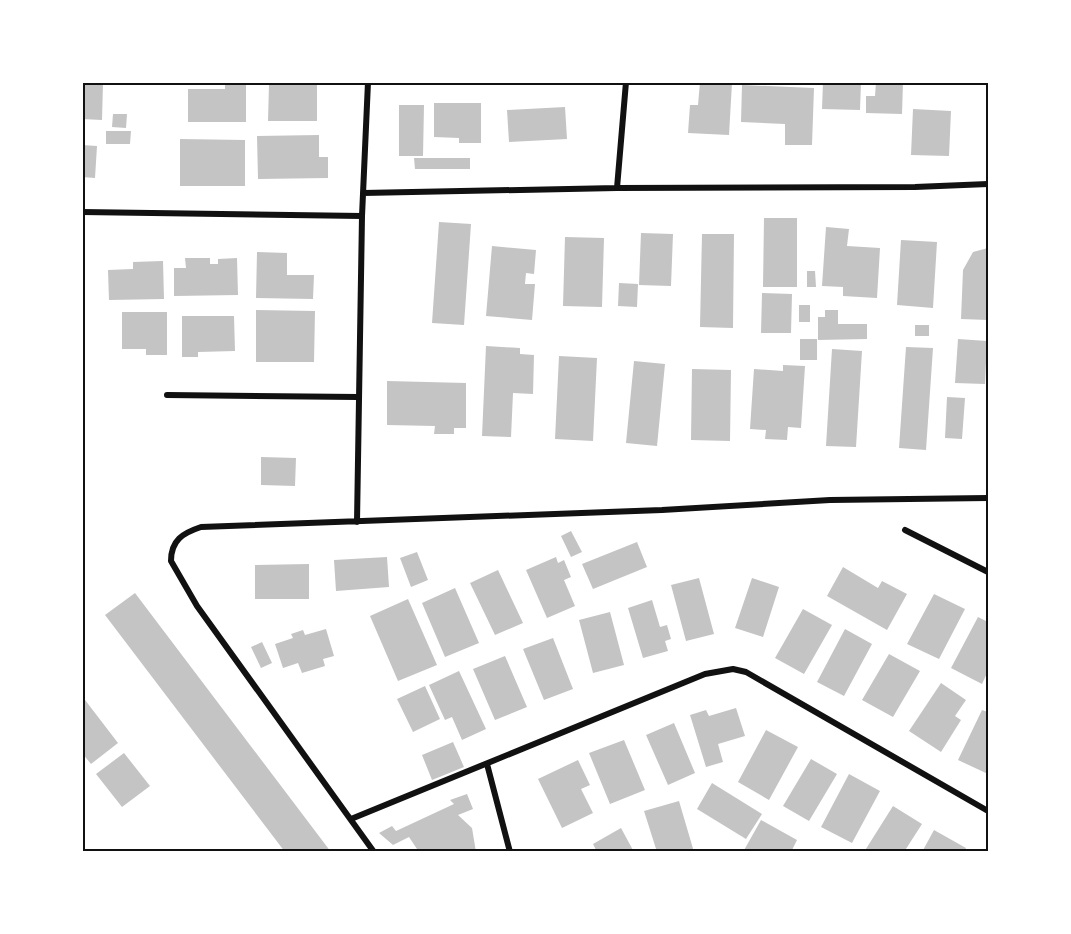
<svg xmlns="http://www.w3.org/2000/svg" width="1071" height="934" font-family="Merriweather,serif">
<rect width="100%" height="100%" fill="#fff"/>
<path fill="#c4c4c4" d="M82,82L103,83L102,120L82,119Z
M700,82L732,83L729,135L688,133L690,105H698Z
M823,82H861L860,110L822,109Z
M876,82H903L902,114L866,113V96H875Z
M225,84H246V122H188V89H225Z
M269,84L317,85V121H268Z
M742,85L814,88L812,145H785V124L741,122Z
M434,103H481V143H459V138L434,137Z
M399,105H424L423,156H399Z
M565,107L567,139L509,142L507,110Z
M913,109L951,111L949,156L911,155Z
M113,114H127L126,128L112,127Z
M106,131H131L130,144H106Z
M319,135V157H328V178L258,179L257,136Z
M180,139L245,140V186H180Z
M82,145L97,146L95,178L82,177Z
M414,158H470V169H415Z
M764,218H797V287H763Z
M439,222L471,224L464,325L432,323Z
M826,227L849,229L847,246L880,248L877,298L843,296V287L822,286Z
M641,233L673,234L671,286L639,285Z
M702,234H734L733,328L700,327Z
M565,237L604,238L602,307L563,306Z
M901,240L937,242L933,308L897,305Z
M492,246L536,250L534,274L526,273L525,284H535L532,320L486,316Z
M988,248V320L961,319L963,270L973,252Z
M257,252L287,253V275H314L313,299L256,298Z
M185,258H210V264H218V259L237,258L238,295L174,296V268H186Z
M163,261L164,299L109,300L108,270L133,269V262Z
M807,271H815L816,287H807Z
M619,283L638,284L637,307L618,306Z
M762,293L792,294L791,333H761Z
M799,305H810V322H799Z
M256,310L315,311L314,362H256Z
M825,310H838V324H867V339L818,340V317H825Z
M122,312H167V355H146V349H122Z
M182,316H234L235,351L198,352V357H182Z
M915,325H929V336H915Z
M800,339H817V360H800Z
M958,339L987,341L985,384L955,383Z
M486,346L520,348V354L534,355L533,394L513,393L511,437L482,436Z
M906,347L933,348L926,450L899,448Z
M832,349L862,351L856,447L826,446Z
M559,356L597,358L593,441L555,439Z
M634,361L665,364L657,446L626,443Z
M783,365L805,366L801,428L788,427L787,440L765,439L766,430L750,429L754,369L783,371Z
M692,369L731,370L730,441L691,440Z
M387,381L466,383V428H454V434H434L435,426L387,425Z
M947,397L965,398L962,439L945,438Z
M261,457L296,458L295,486L261,485Z
M571,531L582,552L571,557L561,536Z
M637,542L647,567L593,589L582,564Z
M417,552L428,580L411,587L400,558Z
M387,557L389,587L336,591L334,560Z
M556,557L558,563L564,560L571,577L564,580L575,606L547,618L526,570Z
M309,564V599H255V565Z
M843,567L878,588L882,581L907,594L887,630L827,596Z
M498,570L523,623L495,635L470,583Z
M699,578L714,634L686,641L671,585Z
M752,578L779,587L763,637L735,628Z
M455,588L479,643L445,657L422,603Z
M135,593L331,852H285L105,615Z
M934,594L965,609L939,659L907,644Z
M408,599L437,665L398,681L370,616Z
M652,600L660,627L667,625L671,639L665,641L668,651L643,658L628,608Z
M803,609L832,625L804,674L775,658Z
M610,612L624,665L593,673L579,620Z
M978,617L988,622V671L982,684L951,668Z
M326,629L334,656L323,659L325,666L302,673L298,663L283,668L275,644L293,638L291,634L303,630L305,635Z
M845,629L872,644L844,696L817,682Z
M553,638L573,689L544,700L523,649Z
M262,642L272,663L261,668L251,647Z
M889,654L920,671L893,717L862,700Z
M505,656L527,707L495,720L473,669Z
M459,671L486,729L462,740L452,717L445,720L429,685Z
M941,683L966,700L955,716L961,720L941,752L909,731Z
M425,686L440,719L413,732L397,699Z
M82,696L118,743L91,764L82,753Z
M736,708L745,736L718,744L723,762L706,767L690,715L706,710L709,716Z
M982,710L988,712V774L958,760Z
M674,723L695,773L668,785L646,735Z
M766,730L798,747L769,800L738,782Z
M624,740L645,790L610,804L589,753Z
M453,742L464,767L432,780L422,755Z
M124,753L150,786L122,807L96,774Z
M811,759L837,774L809,821L783,806Z
M578,760L590,785L581,789L593,813L562,828L538,779Z
M849,774L880,791L852,843L821,827Z
M712,783L762,814L746,839L697,809Z
M467,794L473,809L458,815L472,828L476,852H419L409,837L393,845L379,833L392,826L396,831L454,804L450,800Z
M679,801L694,852H657L644,811Z
M893,806L922,824L904,852H864Z
M761,820L797,840L791,852H743Z
M621,828L634,852H597L593,844Z
M934,830L966,848L964,852H922Z"/>
<g fill="none" stroke-linecap="round" stroke-linejoin="round">
<path stroke="#111" stroke-width="6" d="M617,188L626,82
M363,193L617,188L915,187L988,184
M82,212L362,216
M167,395L358,397
M357,522L362,216L368,82
M905,530L988,572
M487,764L510,852
M351,819L705,674L733,669L746,672L988,811
M374,852L197,606L171,561C171,540 183,533 201,527L662,510L830,500L988,498"/>
</g>
<rect width="1071" height="934" fill="none" stroke="#ffffff" stroke-width="168"/>
<rect x="84" y="84" width="903" height="766" fill="none" stroke="#111" stroke-width="2"/>
</svg>
